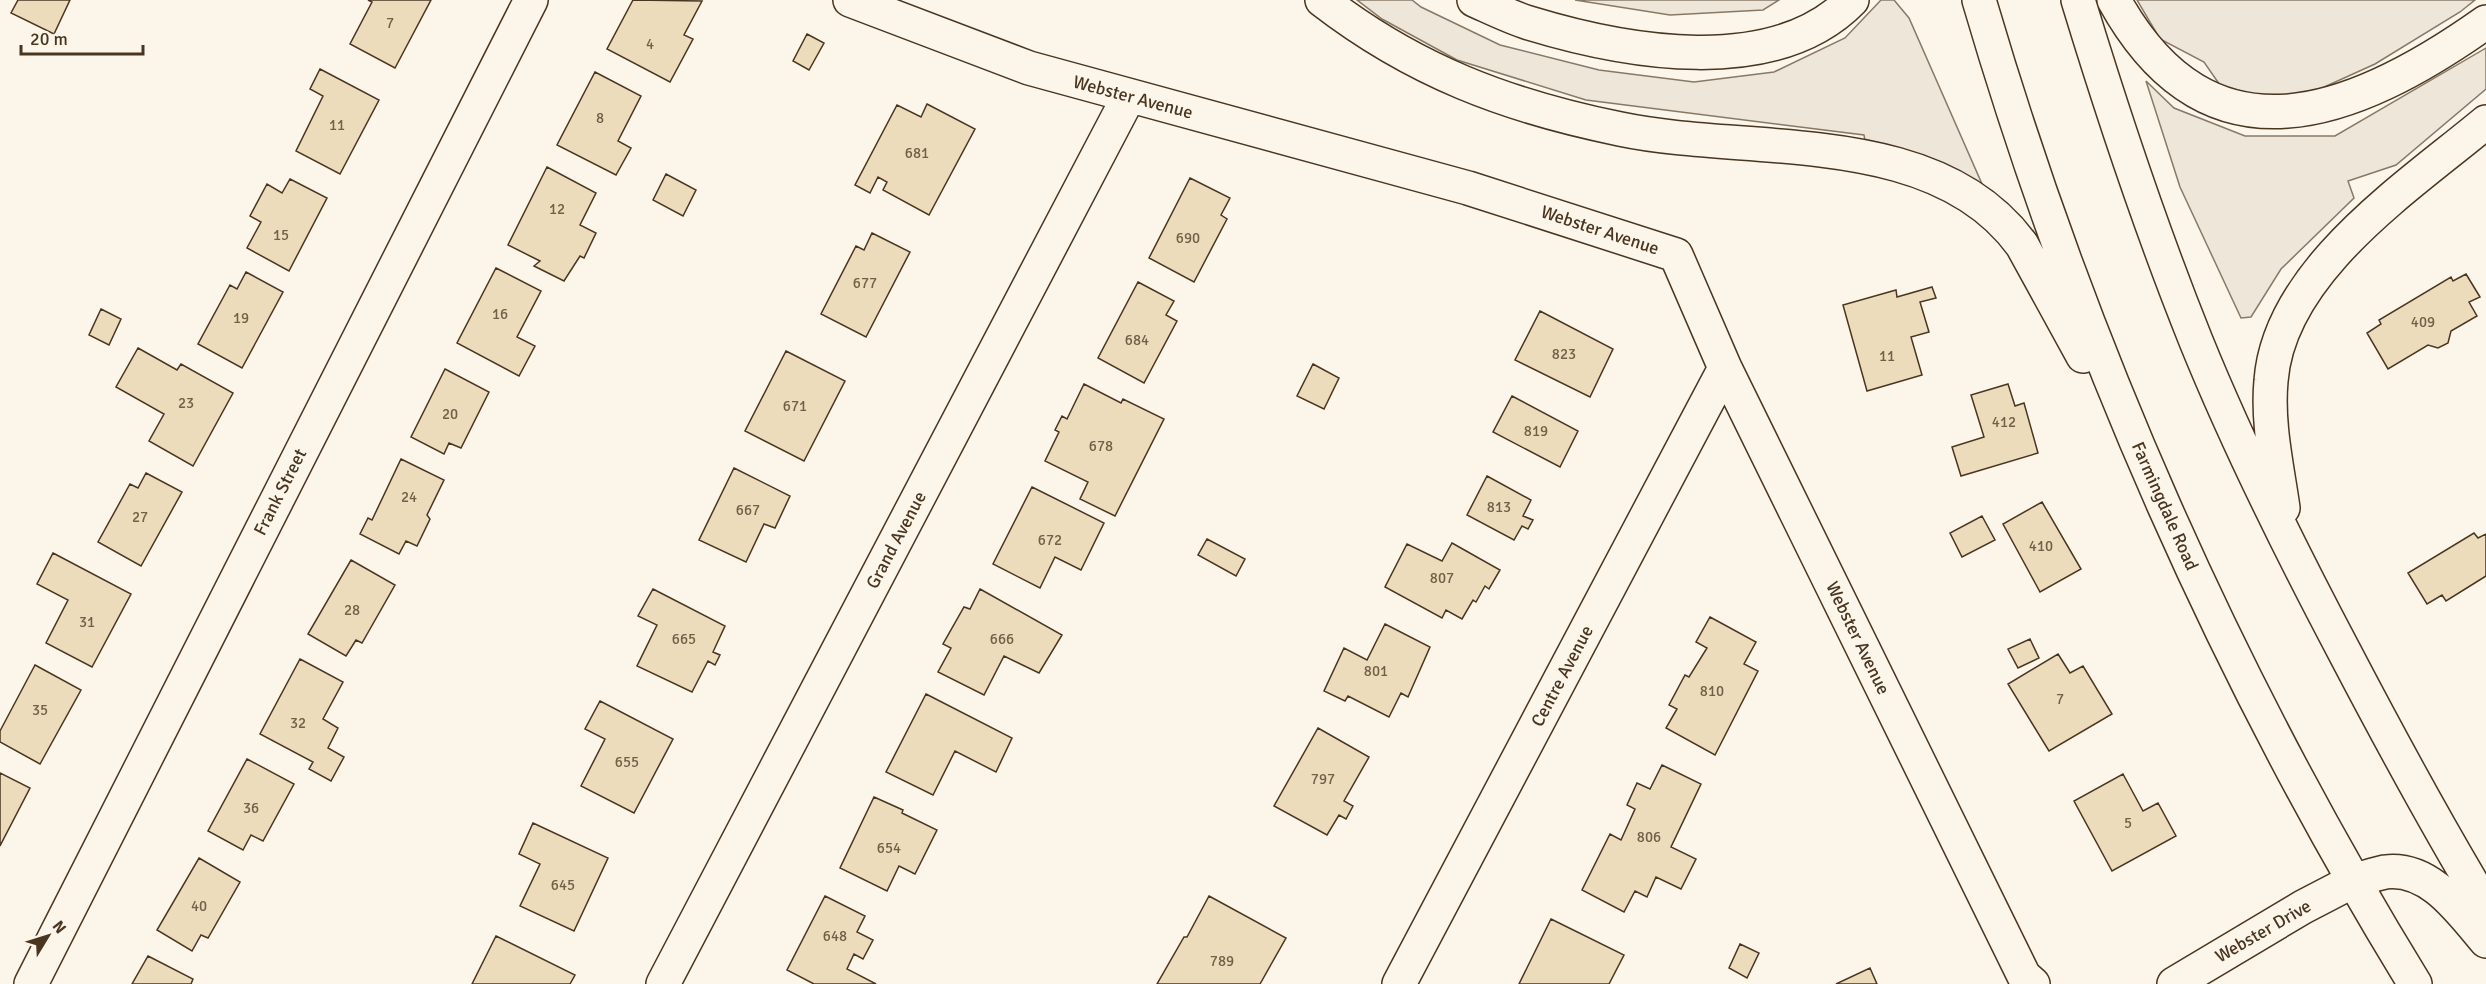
<svg xmlns="http://www.w3.org/2000/svg" width="2486" height="984" font-family="Signika,sans-serif">
<rect width="100%" height="100%" fill="#fbf6e9"/>
<path fill="#ede6d9" stroke="#887966" stroke-width="1.5" d="M1357,0H1412L1421,7L1500,45L1599,70L1694,82L1774,72L1845,38L1881,0H1894L1909,18L1982,184V193L1865,141L1864,135L1586,100L1457,60L1382,19Z
M1575,0H1779L1763,10L1670,15Z
M2137,0H2475L2460,12L2375,64L2311,93L2265,98L2222,88L2204,62L2160,39Z
M2486,48V89L2396,165L2348,181L2354,198L2281,269L2251,317L2241,318L2180,187L2146,81L2174,108L2245,136H2335Z"/>
<path fill="#ecdcbc" stroke="#4a3520" stroke-width="1.5" d="M18,0H70L54,34L11,13Z
M368,0H431L395,68L350,44L372,2Z
M633,0L702,1L684,35L693,39L670,82L607,49Z
M807,34L824,43L809,70L793,61Z
M320,69L379,100L340,174L296,151L323,96L310,89Z
M595,72L641,96L618,141L631,148L616,175L557,145Z
M927,104L975,129L929,215L883,190L887,182L878,177L870,193L855,185L897,105L921,117Z
M547,167L596,193L580,225L596,233L584,258L580,256L564,281L534,266L540,261L508,245Z
M666,174L696,190L683,216L653,200Z
M1190,178L1230,198L1221,215L1227,219L1194,282L1149,258Z
M290,179L327,198L289,271L247,248L261,222L250,216L267,184L282,193Z
M872,233L910,252L866,337L821,314L856,246L864,250Z
M496,268L541,291L517,337L535,346L519,376L457,343Z
M246,272L283,292L242,368L198,344L230,285L237,289Z
M2466,274L2480,297L2469,302L2477,316L2451,331L2448,343L2438,348L2428,345L2388,369L2367,333L2381,324L2379,320L2451,277L2453,281Z
M1138,282L1174,301L1166,315L1177,321L1144,383L1098,358Z
M1932,287L1936,298L1920,302L1929,332L1911,337L1922,375L1867,391L1843,305L1896,290L1897,297Z
M101,309L121,319L109,345L89,335Z
M1540,311L1613,349L1590,397L1515,360Z
M138,348L177,370L181,364L233,393L193,466L149,441L164,414L116,387Z
M786,351L845,381L804,461L745,431Z
M1313,364L1339,378L1324,409L1297,396Z
M445,369L489,392L461,448L449,443L444,454L411,437Z
M1084,384L1121,403L1123,399L1164,419L1115,516L1080,499L1088,482L1045,461L1059,432L1055,430L1062,416L1067,419Z
M2008,384L2015,406L2024,403L2038,453L1961,476L1952,447L1984,437L1971,395Z
M1512,396L1578,431L1560,467L1493,432Z
M401,459L444,480L427,515L430,519L417,546L406,541L399,554L360,534L368,518L372,520Z
M734,468L790,496L775,528L764,524L746,562L699,540Z
M146,473L182,492L141,566L98,542L130,484L138,488Z
M1487,476L1531,500L1523,516L1533,520L1528,529L1522,526L1514,540L1467,515Z
M1032,487L1104,523L1081,570L1055,557L1040,588L993,564Z
M2042,502L2081,569L2040,592L2003,524Z
M1982,516L1995,540L1962,557L1950,533Z
M2474,533L2478,538L2486,534V576L2446,601L2442,595L2427,604L2408,573Z
M1207,539L1245,559L1236,576L1198,555Z
M1452,543L1500,570L1489,589L1485,586L1476,602L1473,600L1462,619L1446,610L1442,618L1385,587L1407,544L1442,561Z
M53,553L131,594L92,667L46,643L68,600L37,584Z
M351,560L395,585L362,643L356,640L346,656L308,634Z
M653,589L725,626L713,652L720,655L715,665L708,661L692,692L637,666L657,625L638,616Z
M980,589L1062,635L1039,673L1004,656L984,695L938,672L951,648L943,644L964,607L970,609Z
M1710,617L1756,642L1744,664L1758,671L1715,755L1666,728L1677,709L1669,705L1685,675L1689,677L1707,648L1696,642Z
M1385,624L1430,647L1408,697L1401,693L1389,717L1348,696L1345,701L1324,691L1344,648L1367,660Z
M2030,639L2039,658L2018,668L2008,649Z
M2058,654L2070,673L2083,666L2112,714L2049,751L2008,684Z
M300,659L343,682L323,719L338,728L328,748L344,757L331,781L309,769L313,762L260,734Z
M35,665L81,690L40,764L0,742V731Z
M926,694L1012,738L996,772L955,751L933,795L886,772Z
M600,701L673,739L634,813L581,786L605,739L585,729Z
M1318,728L1369,757L1344,801L1353,806L1346,819L1339,815L1327,835L1274,806Z
M247,759L294,784L263,841L251,835L243,850L208,831Z
M1662,765L1701,784L1671,847L1696,859L1681,889L1656,877L1647,897L1635,891L1624,912L1582,890L1610,834L1621,840L1635,809L1627,805L1637,783L1650,789Z
M0,773L30,788L0,846Z
M2123,774L2143,811L2158,803L2176,836L2112,871L2074,801Z
M874,797L903,810L902,813L937,830L915,874L899,866L887,891L840,868Z
M533,823L608,858L574,931L520,906L540,864L519,854Z
M199,858L240,882L208,938L201,935L192,951L157,930Z
M825,896L865,916L857,932L873,940L863,959L854,954L847,969L876,984H814L787,970Z
M1209,896L1286,938L1260,984H1157L1184,937H1187Z
M1551,919L1624,955L1609,984H1519Z
M496,936L575,975L570,984H472Z
M1740,944L1759,953L1747,978L1729,968Z
M148,956L193,979L191,984H132Z
M1870,968L1877,984H1836Z"/>
<g fill="none" stroke-linecap="round" stroke-linejoin="round">
<defs>
<path id="minor" d="M850,0L1029,68L1468,188L1676,255L1725,368L2024,976L2033,984
M31,984L531,0
M663,984L1129,96
M1399,984L1725,368
M2174,984L2303,907L2353,881"/>
<path id="major" d="M1322,0C1414,71 1507,106 1620,129C1748,156 1935,125 2022,245L2083,356
M1474,0C1492,8 1510,17 1529,23C1624,52 1774,80 1852,0
M1979,0C2080,345 2227,678 2415,984
M2078,0C2113,115 2151,229 2196,341C2239,447 2291,551 2345,653C2390,739 2436,824 2486,907
M2114,0C2210,174 2355,115 2486,22
M2283,508C2277,466 2267,423 2271,381C2279,271 2408,187 2486,122
M2353,881C2364,878 2375,874 2385,872C2430,866 2461,912 2486,941"/>
</defs>
<use href="#minor" stroke="#4a3520" stroke-width="36"/>
<use href="#major" stroke="#4a3520" stroke-width="36"/>
<use href="#minor" stroke="#fbf6e9" stroke-width="33"/>
<use href="#major" stroke="#fbf6e9" stroke-width="33"/>
</g>
<g text-anchor="middle" dominant-baseline="central" stroke-width="4.5" stroke-linejoin="round" paint-order="stroke">
<g font-size="15" fill="#725f47">
<text x="390" y="23">7</text>
<text x="650" y="44">4</text>
<text x="600" y="118">8</text>
<text x="337" y="125">11</text>
<text x="917" y="153">681</text>
<text x="557" y="209">12</text>
<text x="281" y="235">15</text>
<text x="1188" y="238">690</text>
<text x="865" y="283">677</text>
<text x="500" y="314">16</text>
<text x="241" y="318">19</text>
<text x="2423" y="322">409</text>
<text x="1137" y="340">684</text>
<text x="1564" y="354">823</text>
<text x="1887" y="356">11</text>
<text x="186" y="403">23</text>
<text x="795" y="406">671</text>
<text x="450" y="414">20</text>
<text x="2004" y="422">412</text>
<text x="1536" y="431">819</text>
<text x="1101" y="446">678</text>
<text x="409" y="497">24</text>
<text x="1499" y="507">813</text>
<text x="748" y="510">667</text>
<text x="140" y="517">27</text>
<text x="1050" y="540">672</text>
<text x="2041" y="546">410</text>
<text x="1442" y="578">807</text>
<text x="352" y="610">28</text>
<text x="87" y="622">31</text>
<text x="684" y="639">665</text>
<text x="1002" y="639">666</text>
<text x="1376" y="671">801</text>
<text x="1712" y="691">810</text>
<text x="2060" y="699">7</text>
<text x="40" y="710">35</text>
<text x="298" y="723">32</text>
<text x="627" y="762">655</text>
<text x="1323" y="779">797</text>
<text x="251" y="808">36</text>
<text x="2128" y="823">5</text>
<text x="1649" y="837">806</text>
<text x="889" y="848">654</text>
<text x="563" y="885">645</text>
<text x="199" y="906">40</text>
<text x="835" y="936">648</text>
<text x="1222" y="961">789</text>
</g>
<g font-size="18" fill="#4a3520" stroke="#fbf6e9">
<text transform="translate(1133 97) rotate(15)">Webster Avenue</text>
<text transform="translate(1600 230) rotate(18)">Webster Avenue</text>
<text transform="translate(280 492) rotate(-63)">Frank Street</text>
<text transform="translate(2165 506) rotate(66)">Farmingdale Road</text>
<text transform="translate(896 540) rotate(-62)">Grand Avenue</text>
<text transform="translate(1858 638) rotate(64)">Webster Avenue</text>
<text transform="translate(1562 676) rotate(-62)">Centre Avenue</text>
<text transform="translate(2263 931) rotate(-30)">Webster Drive</text>
</g>
</g>
<g transform="translate(48 936) rotate(52)" stroke="#fbf6e9" stroke-width="4.5" paint-order="stroke">
<path d="M0-4.5L10 22L0 15L-10 22Z" fill="#4a3520"/>
<text y="-9" font-size="16" font-weight="bold" text-anchor="middle" fill="#4a3520">N</text>
</g>
<path d="M21 45v9h122v-9" fill="none" stroke="#4a3520" stroke-width="3"/>
<text x="30" y="45" font-size="18" fill="#4a3520" stroke="#fbf6e9" stroke-width="4.5" paint-order="stroke">20 m</text>
</svg>
